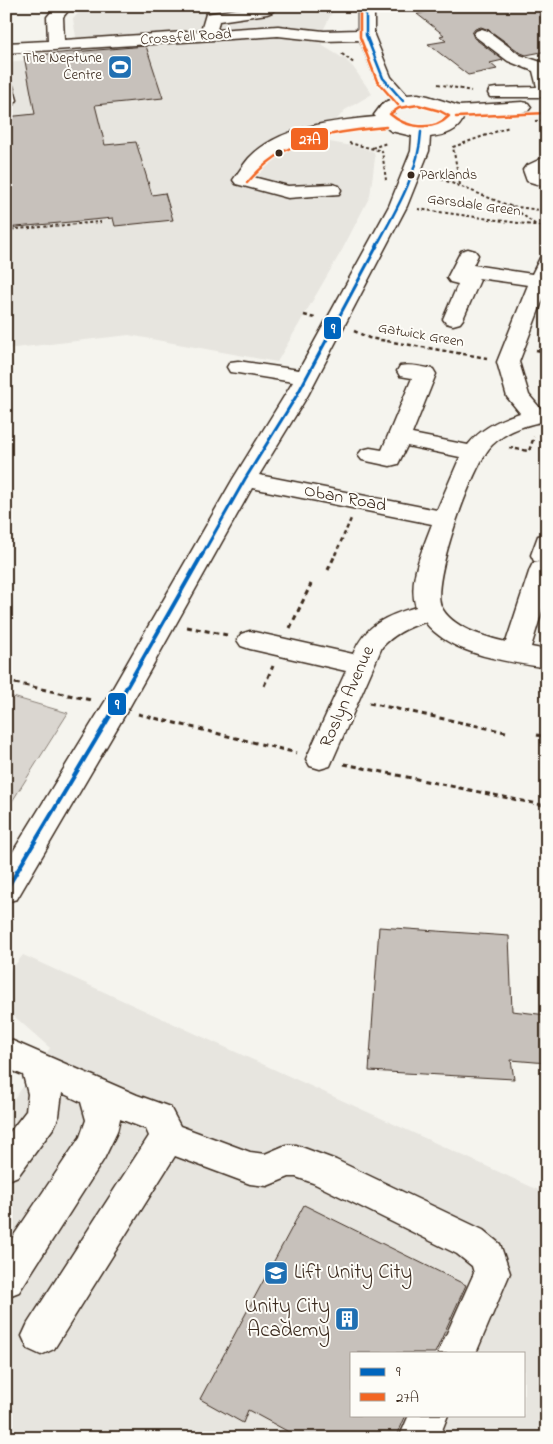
<svg xmlns="http://www.w3.org/2000/svg" width="553" height="1444" font-family="'Indie Flower',sans-serif">
<rect width="100%" height="100%" fill="#f5f4ee"/>
<filter id="ink" filterUnits="userSpaceOnUse"><feTurbulence type="fractalNoise" baseFrequency=".02" numOctaves="2"/><feDisplacementMap in="SourceGraphic" scale="10" xChannelSelector="R" yChannelSelector="G"/><feConvolveMatrix kernelMatrix="1 2 1 2 8 2 1 2 1" color-interpolation-filters="sRGB"/></filter>
<g filter="url(#ink)">
<path fill="#e7e5df" fill-rule="evenodd" d="M85,6H335L321,35L323,46L346,60L353,67L372,94L345,110L319,140L363,148L374,152L375,158L370,196L342,250L277,362L129,335L6,349V62L79,55L73,19Z
M23,955L547,1194V1438H6V1100L13,1101L50,1048L6,1009V976ZM352,1353H524V1415H352Z"/>
<path fill="#dad6d0" stroke="#8a8077" d="M6,695L68,713L6,811Z"/>
<path fill="#c7c1bb" stroke="#3b2a1e" d="M454,6H540L541,22L547,21V51L526,55L521,53L489,30L481,27L475,29L472,33L474,38L503,60L490,63L497,69L468,75L428,44L446,41L440,36L444,35L417,14Z
M146,46L163,98L95,105L105,145L136,142L152,195L165,193L173,220L115,226L113,218L6,228V117L35,114L24,56Z
M379,927L509,936L512,1011L547,1015V1063L511,1060L514,1079L369,1071Z
M304,1205L466,1285L435,1353H352V1415H406L396,1438H300L248,1410L243,1423L200,1399Z"/>
<g fill="none" stroke-linecap="round" stroke-linejoin="round">
<defs>
<path id="minor" d="M56,6H72L63,17L64,40L201,31L206,14L254,6H273L275,9L272,12L267,14L219,21L217,30L278,26L324,31L358,30V6H374V35L391,77L407,95L418,94L428,96L459,106L522,102L528,103L531,107L528,111L522,112L464,116C459,132 445,135 430,137L429,151L407,206L308,395L259,475L437,510L460,457L407,446L398,464L390,466L362,460L358,455L362,450L370,448L382,450L412,378L400,376L397,371L400,366C411,364 422,367 433,369L436,374L412,434L468,445C481,428 500,419 520,413L507,397L497,362L528,285L478,278L480,280L463,319L460,323L453,325L446,323L443,319L458,284L450,282L447,278L461,251L468,249L475,251L478,255L473,265L532,274L540,258L547,256V289L519,362L529,395L540,408L547,407V421C527,424 506,431 492,445C473,464 430,583 441,606C451,628 485,637 506,642L530,569L533,563L539,562L534,561L531,555L538,536L547,534V595L531,647L547,650V668C507,661 452,656 425,622C408,627 394,634 382,647L330,766L320,769L310,766L306,759L346,671L250,649L241,646L237,640L241,634L250,631L353,654C366,624 386,616 416,607C407,581 423,549 432,524L252,488L130,706L17,899L6,902V863L106,700L233,479L293,382L238,373L230,372L227,367L230,362L238,361L299,370L389,206L411,151L412,136L391,131L384,126C336,131 283,135 253,177L288,186L332,184L339,186L341,190L339,194L288,198L236,184L233,180C238,173 243,165 249,158C279,126 334,121 376,117L374,115L383,103L392,99L375,78L360,40L324,41L278,36L6,53V43L48,41L47,17ZM418,104L447,113L446,119C435,133 402,128 392,115L399,108Z
M482,29L488,31L520,55L547,64V97H490L488,93L490,89L496,88L537,87L533,71L508,61L476,37L474,34L476,31Z
M6,82L12,83L17,100L14,104L6,105Z
M547,156V169L541,172L547,176V187L527,181L523,170L526,166Z
M6,1038L137,1095L170,1107L180,1126L250,1152L265,1154L286,1145H296L336,1160L483,1230L500,1244L510,1273L476,1353H438L474,1273L472,1266L457,1254L313,1183L296,1177H289L267,1186L250,1184L175,1156L54,1349L41,1355L28,1349L22,1336L28,1323L149,1136L146,1129L120,1119L117,1132L104,1159L19,1292L6,1297V1247L80,1137L86,1120L81,1102L62,1093L59,1116L54,1127L18,1176L6,1181V1137L26,1111L28,1094L23,1075L6,1068Z
M409,1415H448L439,1438H399Z"/>
</defs>
<use href="#minor" stroke="#3b2a1e" stroke-width="3"/>
<path stroke="#3b2a1e" stroke-width="2" stroke-dasharray="3 2.5" stroke-linecap="butt" d="M532,6L547,9
M342,54L355,64
M438,84L471,91
M535,121L547,120
M349,143L382,151L386,180
M372,148L387,143
M431,175L510,206L547,211
M460,185L453,147L509,127
M511,206L536,225
M418,209L547,227
M6,230L101,222"/>
<path stroke="#3b2a1e" stroke-width="2.5" stroke-dasharray="4 3" stroke-linecap="butt" d="M304,315L315,318
M354,331L369,338L487,358
M536,350L547,352
M509,448L529,451L534,437
M335,555L351,519"/>
<path stroke="#3b2a1e" stroke-width="3" stroke-dasharray="5 4" stroke-linecap="butt" d="M328,570L336,553
M187,627L227,635
M290,628L311,584
M6,681L91,700
M264,686L273,666
M369,703L506,732
M138,714L297,753
M537,735L547,737
M344,764L547,806"/>
<use href="#minor" fill="#fdfcf7" fill-rule="evenodd"/>
<defs>
<path id="bus-1-far2" d="M366,6V35L383,78L403,101
M377,245C396,210 419,172 421,132"/>
<path id="bus-1-far1" d="M202,555L245,479L297,395L378,244"/>
<path id="bus-1" d="M6,890L116,706L203,553"/>
<path id="bus-2" d="M360,6V37L377,81L398,105
M418,105L440,111L449,116C433,132 406,128 390,114L399,108Z
M456,117L547,113
M247,183C287,136 329,133 386,127"/>
</defs>
<use href="#bus-1-far2" stroke="#fdfcf7" stroke-width="5"/>
<use href="#bus-1-far1" stroke="#fdfcf7" stroke-width="6"/>
<use href="#bus-1" stroke="#fdfcf7" stroke-width="8"/>
<use href="#bus-2" stroke="#fdfcf7" stroke-width="5"/>
<use href="#bus-1-far2" stroke="#0065bd" stroke-width="2.5"/>
<use href="#bus-1-far1" stroke="#0065bd" stroke-width="3"/>
<use href="#bus-1" stroke="#0065bd" stroke-width="4"/>
<use href="#bus-2" stroke="#f26522" stroke-width="2.5"/>
</g>
</g>
<defs>
<symbol id="stadium-square" viewBox="-11 -11 22 22"><rect x="-9" y="-9" width="18" height="18" rx="4" fill="#1f6fb2" stroke="#fdfcf7"/><path d="M0-5a6.5 5 0 1 0 0 10a6.5 5 0 1 0 0-10ZM-3.5-1.8h7v3.6h-7Z" fill="#fff"/></symbol>
<symbol id="school-square" viewBox="-11 -11 22 22"><rect x="-9" y="-9" width="18" height="18" rx="4" fill="#1f6fb2" stroke="#fdfcf7"/><path d="M0-5L7-2L0 1L-7-2ZM-4 1L0 2.5L4 1V4Q0 6-4 4Z" fill="#fff"/></symbol>
<symbol id="building-square" viewBox="-11 -11 22 22"><rect x="-9" y="-9" width="18" height="18" rx="4" fill="#1f6fb2" stroke="#fdfcf7"/><path d="M-4-6H4V6H1V3H-1V6H-4ZM-2.5-4.3h1.7v1.8h-1.7ZM.8-4.3h1.7v1.8H.8ZM-2.5-1h1.7V.8h-1.7ZM.8-1h1.7V.8H.8Z" fill="#fff"/></symbol>
</defs>
<g fill-rule="evenodd">
<use href="#stadium-square" x="106" y="53" width="28" height="28"/>
<use href="#school-square" x="262" y="1259" width="28" height="28"/>
<use href="#building-square" x="333" y="1305" width="28" height="28"/>
</g>
<g fill="#3b2a1e" stroke="#fdfcf7" stroke-width="2">
<circle cx="279" cy="153" r="4.5"/>
<circle cx="411" cy="175" r="4.5"/>
</g>
<g text-anchor="middle" dominant-baseline="central" stroke-width="4" stroke-linejoin="round" paint-order="stroke">
<g font-size="14" fill="#3b2a1e" stroke="#fdfcf7" text-anchor="start">
<text x="420" y="175">Parklands</text>
</g>
<g font-size="15" fill="#3b2a1e" stroke="#fdfcf7">
<text transform="translate(186 37) rotate(-4)">Crossfell Road</text>
<text transform="translate(474 205) rotate(8)">Garsdale Green</text>
<text transform="translate(421 335) rotate(10)">Gatwick Green</text>
</g>
<g font-size="15" fill="#3b2a1e" stroke="#fdfcf7" text-anchor="end">
<text x="102" y="58">The Neptune<tspan x="102" dy="17">Centre</tspan></text>
</g>
<g font-size="18" fill="#3b2a1e" stroke="#fdfcf7">
<text transform="translate(345 499) rotate(11)">Oban Road</text>
<text transform="translate(348 697) rotate(-66)">Roslyn Avenue</text>
</g>
<g font-size="21" fill="#3b2a1e" stroke="#fdfcf7" text-anchor="start">
<text x="294" y="1273">Lift Unity City</text>
<text x="330" y="1307" text-anchor="end">Unity City<tspan x="330" dy="24">Academy</tspan></text>
</g>
</g>
<g stroke="#fdfcf7" stroke-width="2">
<rect x="290" y="127" width="39" height="24" rx="5" fill="#f26522"/>
<rect x="323" y="316" width="19" height="24" rx="5" fill="#0065bd"/>
<rect x="107" y="692" width="20" height="24" rx="5" fill="#0065bd"/>
</g>
<g font-size="14" text-anchor="middle" font-weight="bold" fill="#fff">
<text x="310" y="144">27A</text>
<text x="333" y="333">9</text>
<text x="117" y="709">9</text>
</g>
<rect width="553" height="1444" fill="none" stroke="#fdfcf7" stroke-width="25"/>
<rect x="12" y="12" width="528" height="1419" fill="none" stroke="#3b2a1e" stroke-width="2" filter="url(#ink)"/>
<rect x="350" y="1352" width="175" height="65" fill="#fdfcf7" stroke="#afa8a0"/>
<rect x="360" y="1368" width="25" height="8" fill="#0065bd" stroke="#afa8a0"/>
<text x="396" y="1376" font-size="15" fill="#3b2a1e">9</text>
<rect x="360" y="1393" width="25" height="8" fill="#f26522" stroke="#afa8a0"/>
<text x="396" y="1402" font-size="15" fill="#3b2a1e">27A</text>
</svg>
